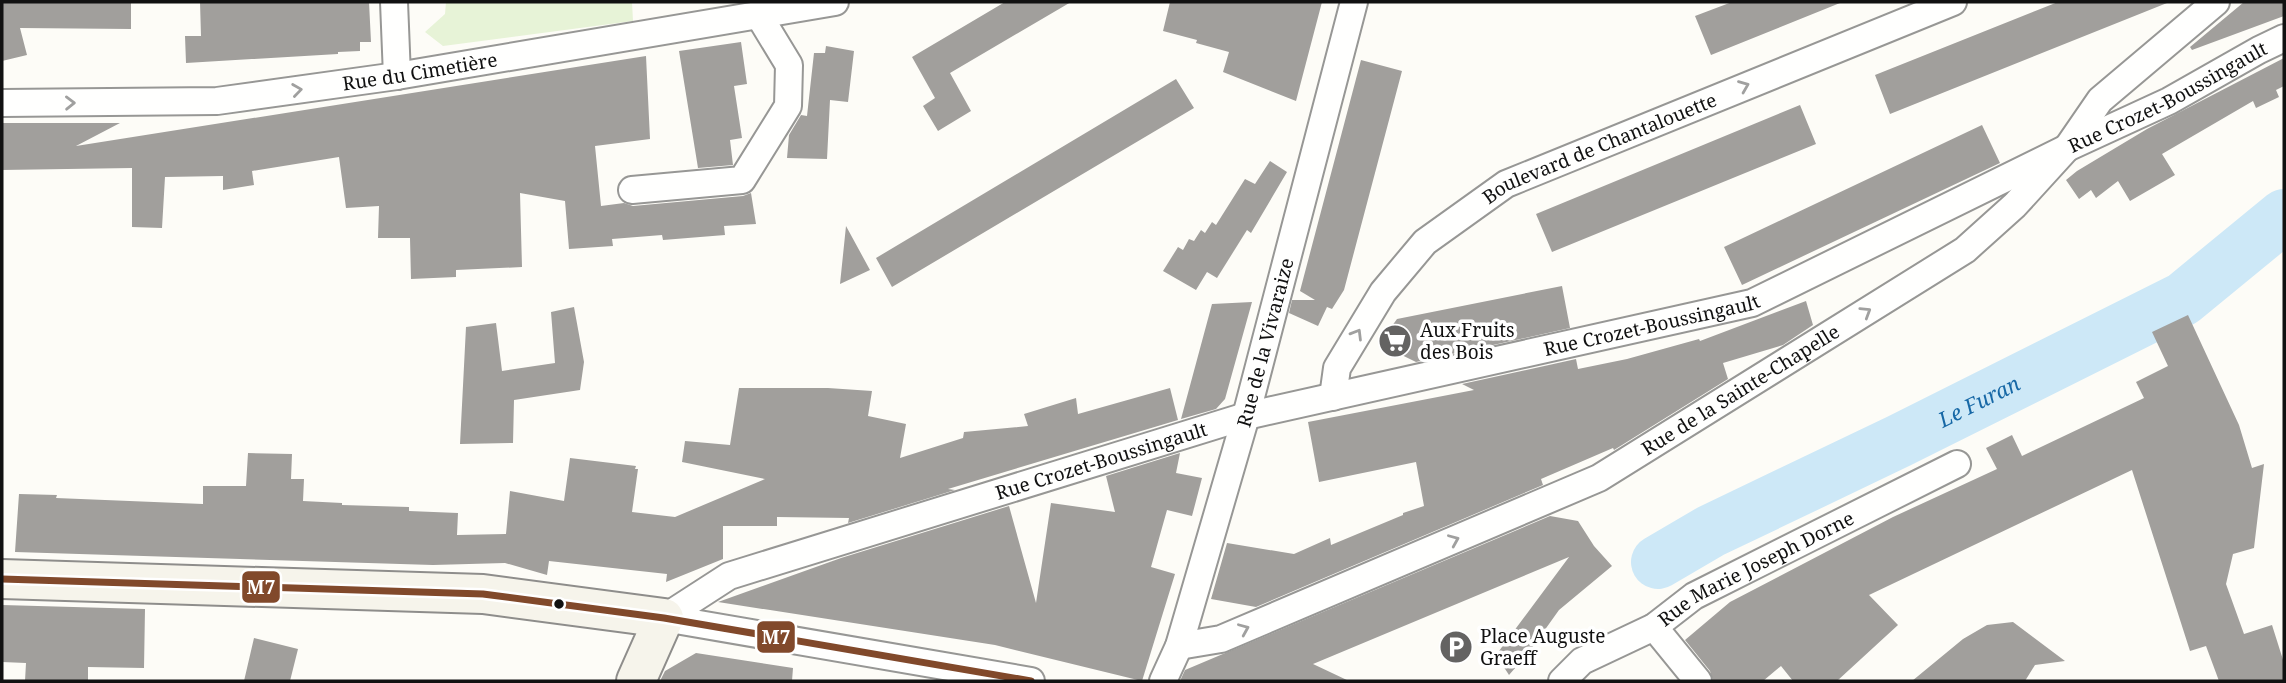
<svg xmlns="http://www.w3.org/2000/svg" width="2286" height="683" font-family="'Noto Serif',serif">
<rect width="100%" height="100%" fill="#fdfcf7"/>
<path fill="#e7f3d7" d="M446,2H632L633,21L443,46L425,32L445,14Z"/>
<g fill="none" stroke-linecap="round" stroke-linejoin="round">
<path stroke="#cde8f7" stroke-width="54" id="s1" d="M1658,562L1711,531L1899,441L2183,299L2284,216"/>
</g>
<path fill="#a19f9c" d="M2,2H131V29L20,28L27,55L2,61Z
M200,2H369L371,42H360V51L338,52V54L186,63L185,36H201Z
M1005,2H1071L950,73L971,111L938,131L923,106L935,98L912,57Z
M1170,2H1322L1296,101L1223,72L1229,52L1196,43L1197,40L1163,31Z
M1732,2H1840V3L1711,55L1695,16Z
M2058,2L2167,3L1890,114L1875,75Z
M2244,2H2284V16L2192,50L2190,47Z
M741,42L747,84L734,86L742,138L730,140L733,165L698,168L679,51Z
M826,46L854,51L848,102L830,100L827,159L787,158L789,135L801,115L807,116L814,53H825Z
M646,56L650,139L595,146L601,206L624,203L633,206L743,196L751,193L756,224L724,226L725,235L663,240L662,235L612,239L613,246L569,249L565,201L520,193L522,267L456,270V277L411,279L410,238H378L379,206L346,208L339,157L252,171L254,185L223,190V176L165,177L162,228L132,227V168L2,170V123H120L76,146Z
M2284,58V86L2276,90L2279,97L2256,108L2253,101L2162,154L2175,175L2130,201L2118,181L2096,198L2091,190L2079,199L2066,180L2077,171L2147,129Z
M1361,60L1402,71L1344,290L1332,309L1327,307L1318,326L1289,313L1292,300H1315L1300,291Z
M1176,79L1194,108L892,287L876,258Z
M1800,105L1816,144L1552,252L1536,214Z
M1982,125L2000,163L1742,285L1724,247Z
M1270,161L1287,172L1251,233L1247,230L1217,278L1207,272L1196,290L1163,271L1178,247L1183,250L1189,239L1194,241L1201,230L1205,233L1212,222L1216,225L1245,179L1255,184Z
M846,226L870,270L840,284Z
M1562,286L1570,328L1416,362L1379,344L1397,319Z
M1806,301L1813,325L1783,345L1723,363L1728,379L1614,450L1613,448L1541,479L1543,485L1256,607L1211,599L1227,543L1294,554L1330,538L1331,545L1403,515V513L1424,506L1416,462L1319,482L1308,422L1474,390L1462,384L1576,359L1578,369L1627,359L1699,339L1700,341Z
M1252,302L1225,399L1216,409L1181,419L1212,304Z
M574,307L584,362L580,390L514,400L513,443L460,444L466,327L496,323L502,371L555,363L551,312Z
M2188,315L2239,425L2252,468L2264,464L2254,548L2233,554L2226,584L2244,634L2272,625L2284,663V681H2219L2206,646L2190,651L2132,470L1869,595L1898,625L1837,681H1793L1781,666L1763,681H1713L1710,671L1685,640L1730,602L1893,517L1997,469L1986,448L2012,435L2022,456L2144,398L2136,382L2168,366L2152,332Z
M739,388H828L872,391L868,416L906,424L900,458L963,438L964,432L1028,426L1024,414L1076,398L1078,414L1170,388L1178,420L948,489L955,490L848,523L849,518L777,517V526H723V559L666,582L667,574L549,561L547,575L505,563L433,565L15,552L19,494L57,495L56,498L203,504V486H246L248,453L292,454L291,479H304L303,501L342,503V505L409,507V511L458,513L457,535L506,534L510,491L564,501L570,458L636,466L635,469H638L632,512L675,517L765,479L682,462L685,441L730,445Z
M1180,453L1176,473L1202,478L1192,516L1167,510L1151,567L1175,574L1142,681L995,645L718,602L841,558L1009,506L1036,603L1051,503L1115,512L1106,476Z
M1550,516L1578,521L1594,546L1612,566L1559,610L1529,652L1509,675L1496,655L1569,557L1313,664L1349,681H1180L1185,670Z
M2,605L145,609L144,668L88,667V681H25L26,663L2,662Z
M2013,622L2065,661L2035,665L2025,681H1912L1963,639L1987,625Z
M254,638L298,649L290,681H244Z
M696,653L793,668L792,681H660L665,671Z"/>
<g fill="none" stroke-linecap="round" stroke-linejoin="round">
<defs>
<g id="street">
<path d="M394,2L397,76"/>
<path id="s2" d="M2,103L217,101L397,76L835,2"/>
<path d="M632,190L742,180L788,106L789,65L758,14"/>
<path id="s3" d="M1333,397L1337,368L1383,292L1425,242L1506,184L1953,2"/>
<path id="s4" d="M664,618L729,576L1246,416L1752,303L2067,148L2169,101L2259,50L2284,38"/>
<path d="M664,618L1031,681"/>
<path d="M1654,627L1698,681"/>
<path id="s5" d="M1179,646L1221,639L1599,478L1965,250L2015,205L2067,148L2100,100L2216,2"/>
<path id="s6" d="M1163,681L1179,646L1246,416L1354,2"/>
<path id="s7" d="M1562,681L1582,661L1654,627L1694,596L1957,464"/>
</g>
<path id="secondary" d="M2,579L483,594L664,618L636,681"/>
</defs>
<use href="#street" stroke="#979795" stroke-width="30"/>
<use href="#secondary" stroke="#8e8d8b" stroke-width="42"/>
<use href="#street" stroke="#fffffe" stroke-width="26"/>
<use href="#secondary" stroke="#f6f4eb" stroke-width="38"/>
<defs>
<path id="bus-1" d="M2,579L483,594L664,618L1031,681"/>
</defs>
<use href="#bus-1" stroke="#fff" stroke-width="12"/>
<use href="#bus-1" stroke="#81492b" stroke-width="7"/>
</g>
<defs><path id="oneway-chevron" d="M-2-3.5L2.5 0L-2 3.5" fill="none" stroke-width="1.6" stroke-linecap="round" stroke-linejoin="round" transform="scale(1.75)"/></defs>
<g stroke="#a0a09f">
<use href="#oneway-chevron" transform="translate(1744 86) rotate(-22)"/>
<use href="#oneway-chevron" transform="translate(297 90) rotate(-8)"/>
<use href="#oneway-chevron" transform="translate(70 103) rotate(-1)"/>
<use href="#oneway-chevron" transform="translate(1866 312) rotate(-32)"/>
<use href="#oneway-chevron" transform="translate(1357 334) rotate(-59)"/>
<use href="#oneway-chevron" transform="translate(1454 540) rotate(-23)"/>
<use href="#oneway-chevron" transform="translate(1244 629) rotate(-23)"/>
</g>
<defs>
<symbol id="supermarket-disc" viewBox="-11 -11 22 22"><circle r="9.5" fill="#646362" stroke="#fff"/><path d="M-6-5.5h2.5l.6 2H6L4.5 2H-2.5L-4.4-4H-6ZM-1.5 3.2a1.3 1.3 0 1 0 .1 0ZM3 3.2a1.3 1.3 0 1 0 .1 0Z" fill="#fff"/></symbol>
<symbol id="parking-disc" viewBox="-11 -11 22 22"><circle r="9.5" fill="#646362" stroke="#fff"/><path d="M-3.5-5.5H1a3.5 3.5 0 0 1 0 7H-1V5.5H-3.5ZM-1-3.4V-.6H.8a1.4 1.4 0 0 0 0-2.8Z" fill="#fff"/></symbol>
</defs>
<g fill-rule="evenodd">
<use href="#supermarket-disc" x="1376" y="322" width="38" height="38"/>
<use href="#parking-disc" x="1437" y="628" width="38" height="38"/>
</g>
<circle fill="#111" stroke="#fff" stroke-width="2.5" cx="559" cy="604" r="6"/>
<g text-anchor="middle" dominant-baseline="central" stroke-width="7" stroke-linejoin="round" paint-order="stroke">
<g font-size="19" fill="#111" stroke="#fff">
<text stroke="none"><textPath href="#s2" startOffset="420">Rue du Cimetière</textPath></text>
<text stroke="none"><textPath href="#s4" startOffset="1601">Rue Crozet-Boussingault</textPath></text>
<text stroke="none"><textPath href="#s3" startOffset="383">Boulevard de Chantalouette</textPath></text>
<text stroke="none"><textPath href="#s4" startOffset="1034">Rue Crozet-Boussingault</textPath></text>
<text stroke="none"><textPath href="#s6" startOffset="354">Rue de la Vivaraize</textPath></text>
<text stroke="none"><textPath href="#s5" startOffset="620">Rue de la Sainte-Chapelle</textPath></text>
<text stroke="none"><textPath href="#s4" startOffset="467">Rue Crozet-Boussingault</textPath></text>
<text stroke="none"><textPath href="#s7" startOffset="226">Rue Marie Joseph Dorne</textPath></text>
</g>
<g font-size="19" fill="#111" stroke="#fff" text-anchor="start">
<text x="1420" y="330">Aux Fruits<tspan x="1420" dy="22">des Bois</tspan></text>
<text x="1480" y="636">Place Auguste<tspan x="1480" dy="22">Graeff</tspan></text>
</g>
<g font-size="21" font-style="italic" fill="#1768a6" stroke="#fff">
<text stroke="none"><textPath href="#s1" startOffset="359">Le Furan</textPath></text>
</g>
</g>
<g stroke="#fff" stroke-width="2.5">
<rect x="241" y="570" width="40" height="34" rx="7" fill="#81492b"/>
<rect x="756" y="620" width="40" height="34" rx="7" fill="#81492b"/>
</g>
<g font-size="19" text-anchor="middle" font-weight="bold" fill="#fff">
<text x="261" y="594">M7</text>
<text x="776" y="644">M7</text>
</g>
<rect width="2286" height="683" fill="none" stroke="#111111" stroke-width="7"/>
</svg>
